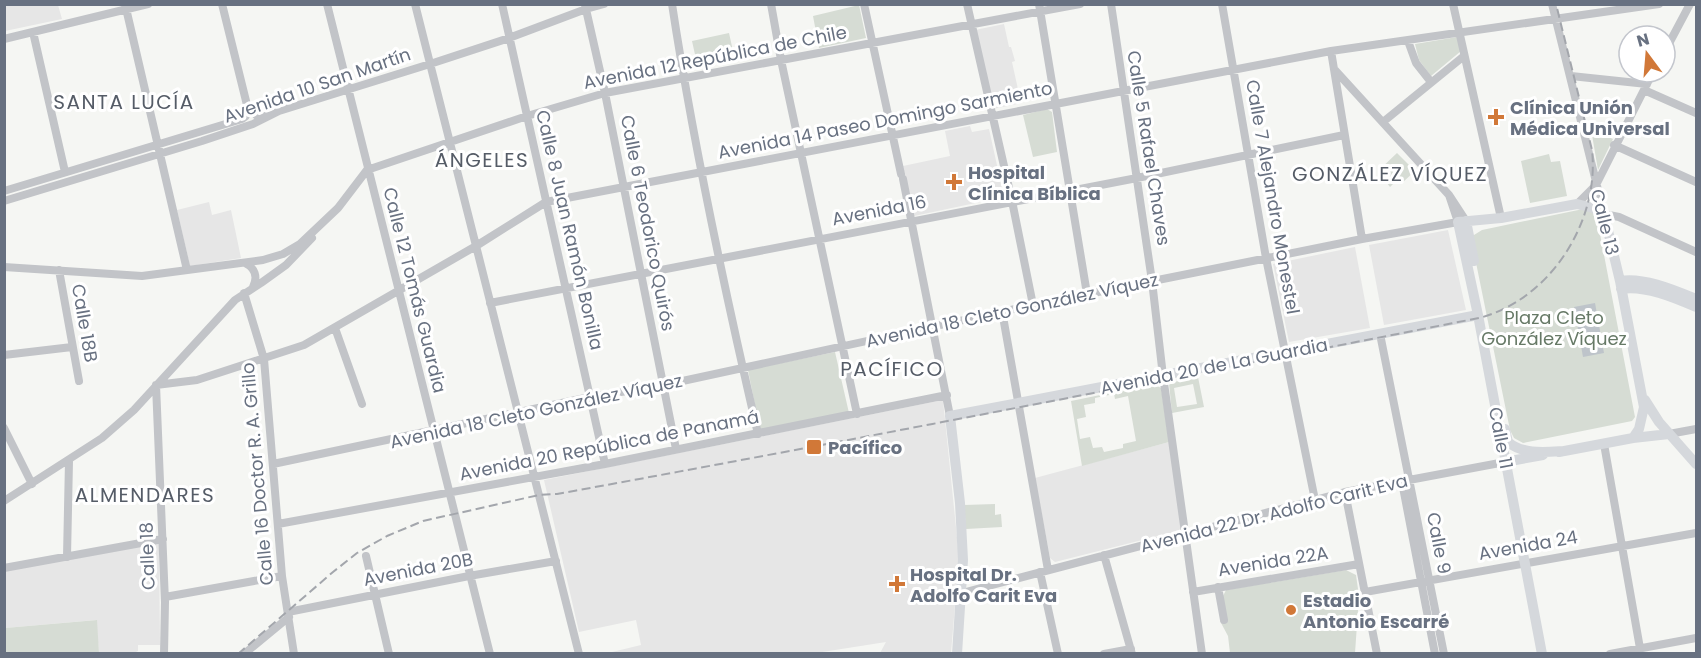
<svg xmlns="http://www.w3.org/2000/svg" width="1701" height="658" font-family="Poppins,sans-serif">
<rect width="100%" height="100%" fill="#f5f6f3"/>
<path fill="#e6e6e6" d="M4,5H58L62,19L5,31Z
M1004,24L1009,47H1011L1015,61L1012,62L1021,103L993,109L975,30Z
M970,126L972,132L989,129L1004,197L914,216L903,166L950,156L945,131Z
M209,202L212,215L231,210L241,258L190,266L177,210Z
M1448,230L1466,310L1384,325L1369,245Z
M1355,247L1370,328L1289,342L1273,264Z
M943,400L959,557L951,653H880L886,642L816,653H608L641,645L636,620L579,632L544,480Z
M1169,442L1182,527L1178,531L1055,562L1050,558L1035,478Z
M159,543L160,645H138V651L134,653H99L96,620L5,628V571Z"/>
<path fill="#d6dcd4" fill-rule="evenodd" d="M859,5L866,38L819,48L813,16Z
M729,33L733,51L696,59L692,41Z
M1457,37L1461,51L1431,76L1419,60L1415,44Z
M1047,109L1052,112L1057,152L1033,157L1023,115Z
M1591,129L1613,139L1598,170Z
M1397,153L1415,171L1402,183L1397,180L1390,187L1378,171Z
M1549,154L1551,162L1560,161L1567,196L1530,203L1521,161Z
M1588,208L1596,213L1635,417L1632,421L1523,443L1514,438L1510,430L1472,243L1474,235L1482,230Z
M835,352L849,413L760,430L748,370Z
M1198,377L1204,407L1172,413L1169,383ZM1193,384L1197,404L1177,407L1174,388Z
M1154,384L1161,388L1169,442L1082,466L1071,401ZM1114,394L1115,399L1128,396L1136,441L1123,444V448L1104,452L1102,447L1093,448L1090,437L1080,439L1077,419L1086,417L1084,405L1095,403V398Z
M995,504V515L1001,514L1002,527L966,529L964,505Z
M1346,570L1356,575L1359,596L1355,653H1230L1228,636L1220,621L1227,620L1223,596L1226,590Z
M97,620L99,653H5V628Z"/>
<path fill="#bec4ca" d="M1595,303L1604,353L1583,357L1574,307Z"/>
<g fill="none" stroke-linecap="round" stroke-linejoin="round">
<path stroke="#c2c4c8" stroke-width="8" d="M125,4L187,270
M222,4L247,105L257,116H266
M327,4L490,654
M415,4L579,654
M502,4L605,464
M672,4C694,149 725,292 758,434
M771,4L781,60L857,414
M864,4L901,174
M967,4L1012,201L1033,305
M1039,4L1087,294
M1111,4L1152,281L1163,376L1202,654
M1222,4L1266,258L1315,500
M1453,4L1501,218
M1552,4L1604,214L1619,217L1696,252
M585,5L605,93L676,449
M33,32L65,172
M4,39L148,4
M1408,41L1416,63L1431,82
M1331,51L1362,239
M1665,51L1690,4
M1334,69L1449,195L1466,221
M1571,76L1647,84
M1644,90L1696,113
M1383,122L1464,56
M1614,145L1696,182
M903,179L950,416
M4,191L242,119L246,116L247,105
M4,201L202,141L253,124L279,111L430,64L509,38L586,9L604,4
M1577,204L1596,185L1653,72
M245,263C255,268 258,277 253,287
M4,267L142,276L263,260L283,254L300,244L338,208L367,170L527,116L605,93L1080,4
M59,270L79,381
M244,293L264,359L282,576L294,654
M490,303L1137,178L1344,135
M1002,311L1048,570
M335,328L362,404
M1380,334L1444,654
M4,355L72,347
M156,385L197,380L304,345L476,246L546,202L1331,51L1659,4
M156,385L165,602L164,654
M4,428L32,484
M1669,434L1696,429
M1604,444L1641,654
M273,464L590,397L664,385L1033,305L1362,239L1458,222L1449,195
M1402,482L1435,654
M1345,492L1377,654
M4,501L102,438L134,410L235,300L261,283L286,265L312,238
M278,524L605,464L947,395
M1104,555L1132,654
M366,556L389,654
M67,557L69,461
M4,568L163,539
M1040,572L1058,654
M1218,587L1224,620
M1193,592L1359,564
M1365,592L1696,533
M962,593L1345,492L1505,462
M165,597L282,576
M288,612L469,576L556,561
M244,654L289,617
M1104,654L1131,649
M1610,654L1696,638"/>
<path stroke="#d5d8dc" stroke-width="10" d="M1466,221L1474,261
M1620,281C1644,277 1674,290 1696,299
M1621,289C1645,285 1675,298 1696,307
M1645,400L1659,422L1696,464
M1505,429L1508,442C1523,455 1546,452 1565,451
M1559,452L1633,438L1669,434
M1505,462L1543,455
M957,654L963,560L960,503L950,416L1478,315
M1542,654L1478,315L1458,222L1501,218L1577,204L1593,208L1604,214L1620,281L1644,407L1639,429L1633,438"/>
<path stroke="#a3a6ac" stroke-width="2" stroke-dasharray="9 4.5" stroke-linecap="butt" d="M238,654L333,572L357,553L387,536L423,521L539,495L557,494C865,438 1172,378 1479,318C1550,300 1600,221 1592,150L1556,4"/>
</g>
<g fill="#d17838" stroke="#fff" stroke-width="2">
<path d="M1493 108h6v6h6v6h-6v6h-6v-6h-6v-6h6z"/>
<path d="M951 173h6v6h6v6h-6v6h-6v-6h-6v-6h6z"/>
<rect x="806" y="439" width="16" height="16" rx="3"/>
<path d="M894 575h6v6h6v6h-6v6h-6v-6h-6v-6h6z"/>
<circle cx="1291" cy="610" r="6"/>
</g>
<g text-anchor="middle" dominant-baseline="central" stroke-width="6" stroke-linejoin="round" paint-order="stroke">
<g font-size="18" fill="#687181" stroke="#fff">
<text transform="translate(715 57) rotate(-11)">Avenida 12 República de Chile</text>
<text transform="translate(317 85) rotate(-19)">Avenida 10 San Martín</text>
<text transform="translate(885 120) rotate(-11)">Avenida 14 Paseo Domingo Sarmiento</text>
<text transform="translate(1149 148) rotate(81)">Calle 5 Rafael Chaves</text>
<text transform="translate(1273 197) rotate(80)">Calle 7 Alejandro Monestel</text>
<text transform="translate(879 210) rotate(-11)">Avenida 16</text>
<text transform="translate(1605 222) rotate(76)">Calle 13</text>
<text transform="translate(648 223) rotate(79)">Calle 6 Teodorico Quirós</text>
<text transform="translate(570 230) rotate(77)">Calle 8 Juan Ramón Bonilla</text>
<text transform="translate(415 290) rotate(76)">Calle 12 Tomás Guardia</text>
<text transform="translate(1012 310) rotate(-12)">Avenida 18 Cleto González Víquez</text>
<text transform="translate(85 323) rotate(80)">Calle 18B</text>
<text transform="translate(1214 366) rotate(-11)">Avenida 20 de La Guardia</text>
<text transform="translate(536 411) rotate(-12)">Avenida 18 Cleto González Víquez</text>
<text transform="translate(1501 438) rotate(79)">Calle 11</text>
<text transform="translate(609 445) rotate(-11)">Avenida 20 República de Panamá</text>
<text transform="translate(257 474) rotate(-95)">Calle 16 Doctor R. A. Grillo</text>
<text transform="translate(1274 513) rotate(-14)">Avenida 22 Dr. Adolfo Carit Eva</text>
<text transform="translate(1439 543) rotate(79)">Calle 9</text>
<text transform="translate(1528 545) rotate(-10)">Avenida 24</text>
<text transform="translate(147 556) rotate(-92)">Calle 18</text>
<text transform="translate(1273 561) rotate(-9)">Avenida 22A</text>
<text transform="translate(418 569) rotate(-11)">Avenida 20B</text>
</g>
<g font-size="18" font-weight="bold" fill="#687181" stroke="#fff" text-anchor="start">
<text x="1510" y="107">Clínica Unión<tspan x="1510" dy="21">Médica Universal</tspan></text>
<text x="968" y="172">Hospital<tspan x="968" dy="21">Clínica Bíblica</tspan></text>
<text x="828" y="447">Pacífico</text>
<text x="910" y="574">Hospital Dr.<tspan x="910" dy="21">Adolfo Carit Eva</tspan></text>
<text x="1303" y="600">Estadio<tspan x="1303" dy="21">Antonio Escarré</tspan></text>
</g>
<g font-size="18" fill="#667966" stroke="#fff">
<text x="1554" y="317">Plaza Cleto<tspan x="1554" dy="21">González Víquez</tspan></text>
</g>
<g font-size="20" letter-spacing="1.5" fill="#555c67" stroke="#fff">
<text x="124" y="102">SANTA LUCÍA</text>
<text x="482" y="160">ÁNGELES</text>
<text x="1390" y="174">GONZÁLEZ VÍQUEZ</text>
<text x="892" y="369">PACÍFICO</text>
<text x="145" y="495">ALMENDARES</text>
</g>
</g>
<rect width="1701" height="658" fill="none" stroke="#687181" stroke-width="12"/>
<g transform="translate(1647 54) rotate(344)"><circle r="28" fill="#ffffff" stroke="#c3c6cd" stroke-width="1.5"/>
<path d="M0-4.5L10 22L0 15L-10 22Z" fill="#d17838"/>
<text y="-9" font-size="16" font-weight="bold" text-anchor="middle" fill="#687181">N</text>
</g>
</svg>
